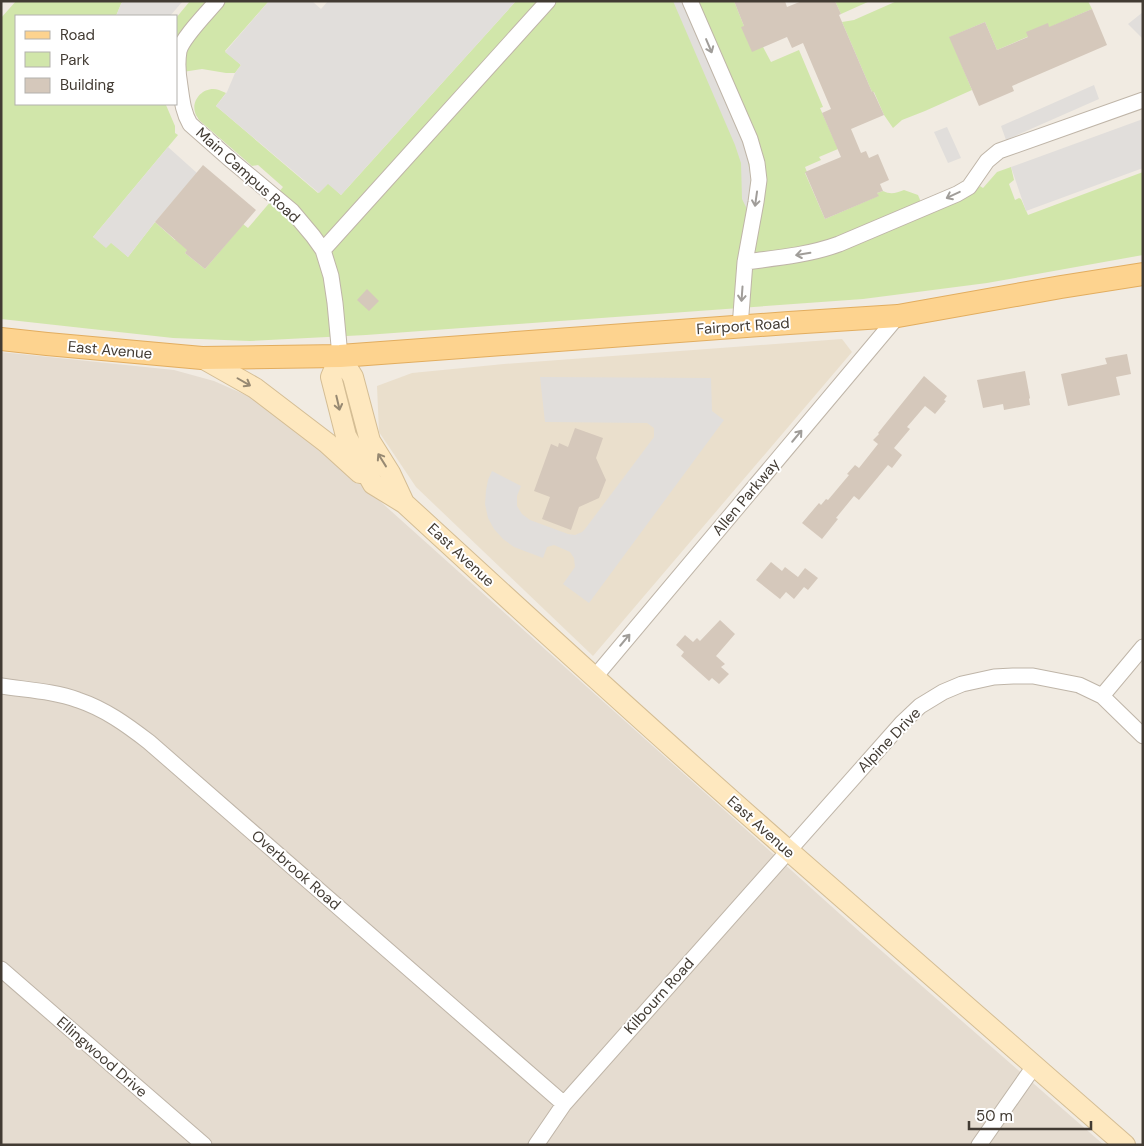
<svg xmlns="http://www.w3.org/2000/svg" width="1144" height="1146" font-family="'DM Sans',sans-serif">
<rect width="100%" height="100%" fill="#f1ebe2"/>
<path fill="#e5dcd0" d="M1,352L174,370L214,381L257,400L313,441L860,932L1104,1145H1Z"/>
<path fill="#eadfcc" d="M842,339L852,352L593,656L416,487L379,432L377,386L412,373L504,364Z"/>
<path fill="#d1e6aa" d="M16,1H123L121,4L116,16H16V104H165L166,105L175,126V133L178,135L93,237L111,242L128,257L155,222L175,240H177L188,249L185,253L205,269L243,224L248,228L283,187L258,165L252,166L199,120C198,118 195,114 195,112C191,99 205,85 219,90C221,91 224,92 226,93L216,106L318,193L328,183L341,195L516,1H734L744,26L763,47L771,62L799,50L823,107L820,108L838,149L819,157L821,160L805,167L807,172L805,173L825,219L878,196L877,193L883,191C891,195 896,193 904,190L918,195L926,214C945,207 966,201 980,186L983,188L997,172L1011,167L1014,180L1009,184L1015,200L1019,198L1021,199L1028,215L1143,172V255L987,283L863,299L366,335L250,341L173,338L1,319V18Z
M190,1H269L225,51L241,65L235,73H226L202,69L176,73V18Z
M835,1H870L841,14Z
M897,1H1088L1092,9L997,50L985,22L950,37L972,90L925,111L902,120L893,128L884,115L874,92H872L842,22L854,20Z"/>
<path fill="#e1dedb" d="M123,1H183L170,16H116L121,4Z
M269,1H312L321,9L328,1H516L341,195L328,184L319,193L216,106L227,92L235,73L241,65L225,52Z
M673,1H682L746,150L751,179L747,209L742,199L741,163L735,145Z
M1143,12V39L1128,24Z
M1094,85L1099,99L1006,140L1001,126Z
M1143,119V168L1026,211L1011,167Z
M947,127L961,158L948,163L934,132Z
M168,147L197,173L155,222L128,257L111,243L106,248L93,237Z
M540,377L711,378L712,411L724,420L589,603L563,584L575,567L574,558L570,552L554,545L547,547L543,558L514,547L503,539L494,529L488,518L485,504L486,490L488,480L492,471L521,486L517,496V506L522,514L530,520L568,534L575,535L582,532L585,529L654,437V428L647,423L545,422Z"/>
<path fill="#d5c8bb" d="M734,1H785L787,7L802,1H835L841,14L839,15L872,92L873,91L884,115L851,129L861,153L866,151L869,158L878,154L889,180L880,184L883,191L877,193L879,196L825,219L805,172L841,157L822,113L831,109L803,43L792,48L787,37L752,52L741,27L744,26Z
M1092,9L1107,45L1012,86L1014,91L979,106L949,37L985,22L997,50L1028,37L1026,32L1048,23L1049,27Z
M203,165L256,210L205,269L185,253L187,250L155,222Z
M367,289L379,301L369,311L357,300Z
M1127,354L1131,374L1116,377L1120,395L1068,406L1061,374L1107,364L1105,358Z
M1025,371L1030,398L1029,399L1030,405L1004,410L1003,404L983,408L977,380Z
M924,376L947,396L944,400L946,401L935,414L925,406L907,427L910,429L894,448L902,455L892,468L888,465L859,500L854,496L836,518L838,519L822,539L802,523L819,503L821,505L826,499L828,500L849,475L847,474L855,465L859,468L878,444L873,440L879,434L878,433Z
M575,428L603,438L596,458L606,480L599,498L579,507L571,530L542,519L550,497L534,491L551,444L558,447L559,443L568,447Z
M771,562L782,571L785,567L798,577L805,568L818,578L808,590L804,587L794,599L786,592L780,599L756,580Z
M720,620L735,634L716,656L725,664L721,667L729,674L719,684L712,678L709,681L681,656L684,652L676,645L685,635L693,642L697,638L700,641Z"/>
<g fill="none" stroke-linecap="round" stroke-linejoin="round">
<defs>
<path id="minor" d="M217,1C207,13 182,38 179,51C177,63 178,75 180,86C182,100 183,112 190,124L232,161L292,211L313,236L323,250L331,276L335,303L340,356
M690,1L750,139L757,163L759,180L756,202L745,262L740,327
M323,250L548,1
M745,262C777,258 809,255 839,244L957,194L969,187L987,161L999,151L1143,100
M594,678L898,316
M1,686C27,690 54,691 78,700C105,709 127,725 149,742L564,1104
M1102,696L1143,647
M1,969L204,1145
M536,1145L564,1104L902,723L920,706L943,692L962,684L994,677L1013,676H1033L1079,685L1102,696L1143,736
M979,1145L1035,1065"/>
<path id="secondary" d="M340,356L331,377L346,436L373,484L404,503C531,620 659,737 789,851C900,949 1013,1046 1125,1145
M340,356L353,377L370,441L390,473L404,503
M202,358L255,388L327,443L360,473"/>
<path id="primary" d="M1,339L47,344L202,358L340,356L789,323L898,316L1061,287L1143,274"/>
</defs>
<use href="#minor" stroke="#bfb5a8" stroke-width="17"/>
<use href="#secondary" stroke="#d4bd94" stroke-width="22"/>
<use href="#primary" stroke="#e2ad5f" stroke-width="24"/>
<use href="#minor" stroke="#fff" stroke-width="15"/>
<use href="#secondary" stroke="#fee8bf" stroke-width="20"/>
<use href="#primary" stroke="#fdd38f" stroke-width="22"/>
</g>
<defs><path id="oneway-shaft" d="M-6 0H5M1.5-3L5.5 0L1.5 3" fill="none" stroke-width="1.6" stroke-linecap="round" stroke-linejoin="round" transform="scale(1.25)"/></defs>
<g stroke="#a09d99">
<use href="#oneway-shaft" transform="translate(709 46) rotate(67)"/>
<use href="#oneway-shaft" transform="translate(953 195) rotate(155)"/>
<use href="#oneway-shaft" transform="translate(756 199) rotate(98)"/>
<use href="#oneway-shaft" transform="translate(803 254) rotate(171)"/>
<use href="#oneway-shaft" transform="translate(742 294) rotate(94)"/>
<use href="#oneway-shaft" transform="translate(797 436) rotate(-50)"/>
<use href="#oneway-shaft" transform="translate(625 640) rotate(-50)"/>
</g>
<g stroke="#978972">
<use href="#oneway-shaft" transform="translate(244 382) rotate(30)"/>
<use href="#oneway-shaft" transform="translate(338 403) rotate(77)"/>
<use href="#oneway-shaft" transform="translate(382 460) rotate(-122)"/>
</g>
<g text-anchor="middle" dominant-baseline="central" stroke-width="4" stroke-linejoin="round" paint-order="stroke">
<g font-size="15" fill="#423b33" stroke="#fff">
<text transform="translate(248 175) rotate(42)">Main Campus Road</text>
<text transform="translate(743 326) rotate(-4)">Fairport Road</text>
<text transform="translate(110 350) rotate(5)">East Avenue</text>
<text transform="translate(746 497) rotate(-50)">Allen Parkway</text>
<text transform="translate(461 555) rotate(43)">East Avenue</text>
<text transform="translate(889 740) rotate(-46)">Alpine Drive</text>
<text transform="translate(761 827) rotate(42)">East Avenue</text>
<text transform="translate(296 870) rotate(41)">Overbrook Road</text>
<text transform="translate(659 996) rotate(-48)">Kilbourn Road</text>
<text transform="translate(102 1057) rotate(41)">Ellingwood Drive</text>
</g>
</g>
<rect width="1144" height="1146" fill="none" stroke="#423b33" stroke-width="5"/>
<rect x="15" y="15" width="162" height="90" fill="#ffffff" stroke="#b3b1ad"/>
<rect x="25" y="31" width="25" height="8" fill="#fdd38f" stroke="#b3b1ad"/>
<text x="60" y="40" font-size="15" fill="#423b33">Road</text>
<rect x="25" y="52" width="25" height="15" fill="#d1e6aa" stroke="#b3b1ad"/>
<text x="60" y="65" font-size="15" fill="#423b33">Park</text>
<rect x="25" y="78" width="25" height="15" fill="#d5c8bb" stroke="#b3b1ad"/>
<text x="60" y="90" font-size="15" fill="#423b33">Building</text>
<path d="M969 1121v8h122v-8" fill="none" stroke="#423b33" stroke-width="2.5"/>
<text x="976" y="1121" font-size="15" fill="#423b33" stroke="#ffffff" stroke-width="4" paint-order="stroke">50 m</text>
</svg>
